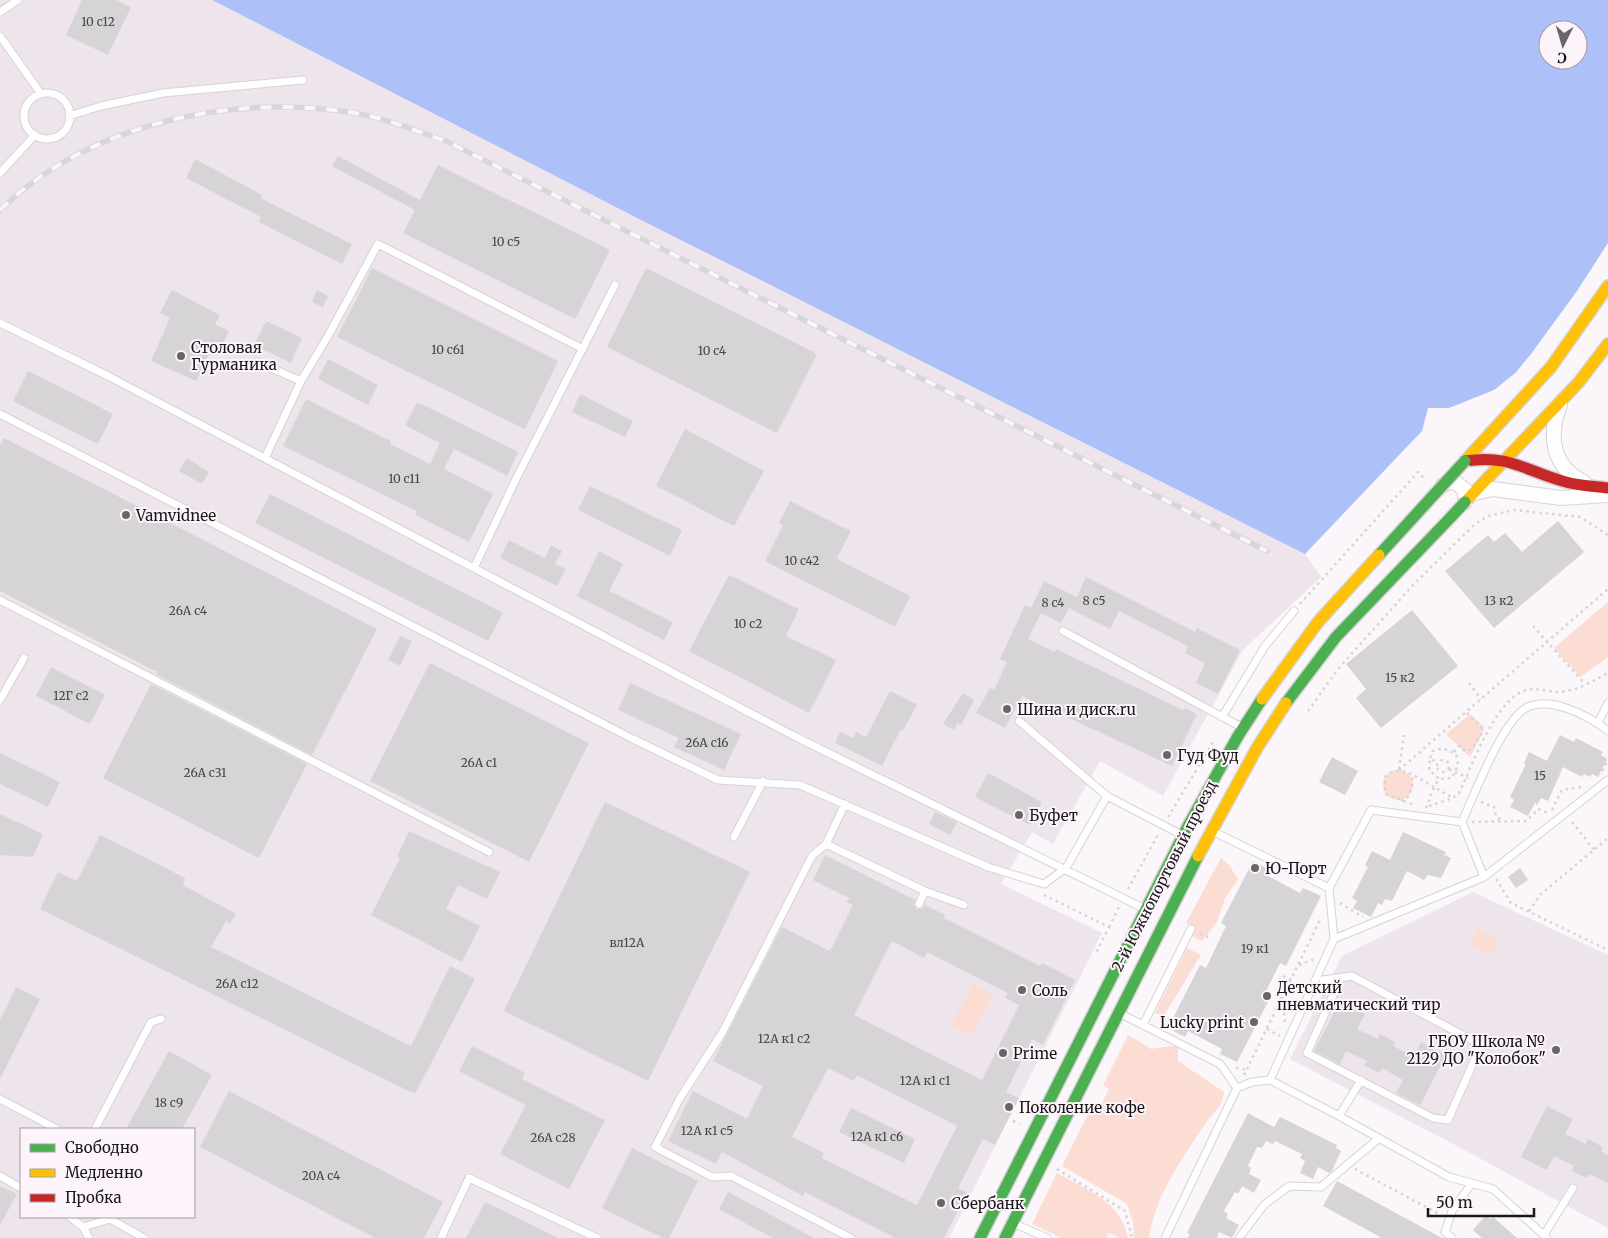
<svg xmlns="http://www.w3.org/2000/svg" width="1608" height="1238" font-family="Merriweather,serif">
<rect width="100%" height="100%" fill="#faf6f9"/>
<path fill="#eee4eb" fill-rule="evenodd" d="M0,0H212L641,220L1305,554L1321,577L1243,650L1163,796L1100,761L1053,844L1032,832L1001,884L1102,933L949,1238H0ZM21,1129H194V1217H21Z
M1473,892L1608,955V1228L1457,1146L1290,1059L1342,956Z"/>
<path fill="#fbddd4" d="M1608,602V657L1580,677L1554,648Z
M1470,714L1485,728L1470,757L1446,734Z
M1383 785a15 15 0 1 1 30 0a15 15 0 1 1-30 0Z
M1221,858L1229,865L1238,879L1225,898L1217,922L1202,941L1192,936L1195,927L1186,923Z
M1477,928L1499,939L1491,955L1469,945Z
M1187,948L1201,955L1163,1017L1155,1013Z
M973,984L993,994L971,1036L951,1026Z
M1128,1035L1151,1049L1178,1045V1061L1224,1092C1223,1106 1213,1113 1205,1124C1183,1157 1154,1198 1149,1238H1134L1133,1222L1127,1204L1062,1166L1089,1112L1097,1114L1109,1089L1103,1085Z
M1057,1173C1087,1190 1121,1201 1128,1238H1119L1109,1233L1106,1238H1062L1032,1224Z"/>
<path fill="#adc1f8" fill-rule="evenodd" d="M212,0H1608V365L1529,362L1494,390L1449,408H1428L1422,431L1305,554L641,220ZM1548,30H1578V60H1548Z"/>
<path fill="#faf6f9" d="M1608,243V368L1530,364L1508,382L1531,354L1577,291Z"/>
<path fill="#d6d4d6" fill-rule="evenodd" d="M82,0H116L131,7L108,55L66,35Z
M338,156L420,200L438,165L610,250L575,319L403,233L415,210L332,166Z
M195,159L262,195L260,198L352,244L342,264L259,222L261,217L186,178Z
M372,268L558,361L525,429L337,337Z
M646,268L817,354L777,433L607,347Z
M172,290L220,315L215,324L229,331L222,345L215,341L196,381L151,361L170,318L160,313Z
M317,290L328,296L323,307L312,302Z
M266,321L302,338L291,363L254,345Z
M328,359L378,385L368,405L318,379Z
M28,371L113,414L98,444L13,401Z
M580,394L633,421L625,437L572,412Z
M306,399L391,441L390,444L430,464L440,443L405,425L417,402L518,452L507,476L454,449L444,469L493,494L469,542L415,515L417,511L283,446Z
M685,429L764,471L734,526L656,486Z
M4,438L377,629L312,755L156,674L157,672L0,591V445Z
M187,458L209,472L202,484L179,471Z
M590,486L682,530L670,556L578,510Z
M270,494L503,613L488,641L255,523Z
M790,501L851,531L837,558L839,560L910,596L895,627L765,561L783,525L779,523Z
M1558,521L1584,552L1494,628L1445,571L1488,535L1494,542L1505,533L1522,552Z
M509,540L545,558L551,545L562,551L555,564L566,569L557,586L500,558Z
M599,551L623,564L609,591L673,622L664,640L577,596Z
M729,575L799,609L786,636L836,660L809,713L689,651Z
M1086,577L1195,632L1197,628L1240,650L1218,694L1196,683L1205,663L1185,653L1188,646L1119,611L1110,629L1069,608L1061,623L1041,613L1028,639L1055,652L1056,649L1183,710L1185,708L1197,714L1172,766L1022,696L1005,728L976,713L990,688L994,690L1007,662L1000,659L1025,605L1031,608L1044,581L1077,597Z
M1412,610L1458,666L1381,728L1356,698L1366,689L1346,664Z
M400,636L412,641L400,666L388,660Z
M430,663L589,743L529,862L370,781Z
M51,667L105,695L90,724L36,696Z
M630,683L741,734L724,770L674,747L679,738L618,710Z
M151,684L307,764L259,858L103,778Z
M890,691L917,704L903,731L901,729L882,766L835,743L840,732L853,738L856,732L866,737Z
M963,693L974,700L961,725L957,723L954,730L943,724Z
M1560,735L1574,742L1576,738L1603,752L1601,755L1607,759L1598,777L1592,774L1590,777L1584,774L1582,777L1563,767L1548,801L1541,798L1537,805L1535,803L1528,816L1510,807L1514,800L1510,797L1526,764L1524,763L1529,752L1547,761Z
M0,753L60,782L48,807L0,784Z
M1332,757L1358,771L1345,795L1319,782Z
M988,773L1042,802L1030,825L975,797Z
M605,802L750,872L648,1081L504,1011Z
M935,812L957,822L950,835L929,824Z
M0,814L43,834L33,857L0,855Z
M409,831L500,872L487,899L458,885L446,909L480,926L462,962L371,915L400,858L397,857Z
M1403,832L1446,852L1444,855L1451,858L1441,878L1428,875L1424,880L1407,871L1392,901L1385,899L1382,905L1378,903L1371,917L1353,908L1357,901L1352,898L1368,867L1365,865L1372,851L1390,860Z
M100,835L185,878L183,885L236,914L230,924L226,921L211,947L411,1046L450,966L475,979L415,1094L40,909L58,872L77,881Z
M825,855L915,900L914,905L916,909H922L925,905L945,915L944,918L1040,966L1042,963L1075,980L1043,1045L1032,1039L1006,1092L1019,1098L995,1145L983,1139L958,1188L967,1193L944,1238H895L805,1192L803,1196L722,1152L716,1164L668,1141L693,1091L747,1119L763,1086L713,1061L782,927L830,951L853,905L847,902L849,898L813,880ZM892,941L924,958L927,952L1008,993L1005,998L1019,1005L982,1080L854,1015ZM828,1068L854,1081L857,1075L957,1126L917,1205L822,1158L824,1153L792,1137Z
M1253,861L1271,871L1268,876L1300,893L1303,888L1321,896L1286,966L1280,963L1266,991L1272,994L1237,1062L1220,1054L1222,1049L1188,1031L1185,1037L1168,1028L1200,965L1206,968L1226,926L1221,923Z
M1520,868L1528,880L1516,888L1508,877Z
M16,987L40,999L0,1079V1020Z
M1340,1001L1365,1014L1357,1029L1378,1039L1380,1034L1395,1042L1393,1046L1414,1057L1421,1042L1446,1055L1420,1105L1396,1093L1403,1080L1382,1068L1379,1073L1364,1065L1367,1061L1346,1051L1340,1064L1314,1051Z
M472,1046L525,1073L522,1079L605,1120L569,1189L500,1154L526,1105L459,1071Z
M169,1051L212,1075L182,1129H126Z
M229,1091L443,1202L424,1238H375L200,1147Z
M1547,1106L1573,1119L1565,1134L1586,1144L1588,1139L1603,1147L1601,1151L1608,1155V1183L1589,1174L1587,1178L1572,1171L1574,1166L1554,1156L1547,1170L1521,1157Z
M851,1108L915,1139L904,1163L839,1132Z
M1248,1113L1274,1127L1280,1117L1337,1145L1336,1148L1341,1151L1332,1171L1329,1173L1318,1167L1313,1179L1300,1173L1305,1161L1300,1158L1302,1154L1275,1141L1273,1144L1266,1141L1262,1148L1257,1147L1248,1166L1251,1168L1249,1174L1261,1180L1254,1193L1242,1186L1238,1194L1235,1192L1224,1211L1228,1214L1226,1218L1239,1225L1232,1238L1219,1232L1217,1238H1188L1190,1234L1187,1233Z
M632,1148L698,1181L669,1238H663L602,1208Z
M1337,1181L1442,1238H1382L1323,1206Z
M0,1186L17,1194L0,1225Z
M728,1192L814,1238H773L719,1209Z
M485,1202L558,1238H466Z
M1486,1215L1490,1219L1493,1217L1517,1238H1482L1473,1230Z"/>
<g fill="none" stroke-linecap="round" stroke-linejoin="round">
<defs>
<path id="lane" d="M0,12L18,0
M0,36L41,94
M24 116a23 23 0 1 1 46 0a23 23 0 1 1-46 0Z
M69,116L101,106L163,93L303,80
M0,173L35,135
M0,323L108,376L796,737L1143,908
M257,362L301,381
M0,414L633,739L718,780L800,785L988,867L1044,884L1066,868L1107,796
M265,458L301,381L328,336L378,244L583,349
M474,568L517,477L615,285
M0,600L489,852
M1063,631L1243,728
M0,700L24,658
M1222,717L1265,646L1294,611
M1019,721L1107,796L1182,835
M1598,723L1608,703
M845,804L826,844L925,891L964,905
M1462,822L1484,877
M1214,832L1329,888
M734,837L763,781
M826,844L812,856L722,1033L680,1098L655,1147L712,1177L731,1176L851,1238
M919,904L925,891
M1334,939L1484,877L1608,780
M1323,980L1352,976L1481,1045L1448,1120L1433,1118L1307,1053L1341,978
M1121,1014L1220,1064L1237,1088
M1143,1025L1191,929
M1270,1080L1334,939L1329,888L1371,810L1462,822C1473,797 1503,720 1526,708C1550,695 1589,716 1608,731
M0,1099L57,1129
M1339,1116L1361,1080
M95,1129L151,1022L161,1019
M0,1176L21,1188
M70,1217L83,1227L89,1238
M1015,1224L1047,1238
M83,1227L110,1219L144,1238
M1544,1235L1573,1188
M441,1238L469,1178L597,1238
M1165,1238L1237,1088L1252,1082L1270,1080L1339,1116L1449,1177L1493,1189L1547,1238
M1239,1238L1264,1205L1289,1186L1321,1187L1378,1139
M1452,1238L1445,1232L1452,1211L1472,1183"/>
<path id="street" d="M1560,405C1548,436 1552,467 1584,482
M1443,485L1449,482H1455L1465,490V502
M1474,493L1493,489L1561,498L1608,495"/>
<path id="fast" d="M1379,555L1431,498
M1286,703L1336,637L1451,517
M980,1238L1188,826L1238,736L1262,699
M1005,1238L1198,856"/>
<path id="slow" d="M1465,461L1551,367L1608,286
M1465,502L1579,382L1608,344
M1262,699L1318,622L1379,555
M1198,856L1257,748L1286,703"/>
<path id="jam" d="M1465,461C1510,454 1525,471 1566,482C1579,486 1594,486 1608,488"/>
</defs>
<use href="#lane" stroke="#d6d3d6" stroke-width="9"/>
<use href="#street" stroke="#d6d3d6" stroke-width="16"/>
<use href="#fast" stroke="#d6d3d6" stroke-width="14"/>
<use href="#slow" stroke="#d6d3d6" stroke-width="14"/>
<use href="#jam" stroke="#d6d3d6" stroke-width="14"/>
<path stroke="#d5d4d4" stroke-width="2.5" stroke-dasharray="2.5 4" stroke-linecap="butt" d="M1300,604L1418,472L1425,479
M1533,626L1585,684
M1469,683L1481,699
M1308,711L1338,669L1413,585L1475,524L1488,516L1514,510L1580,517L1608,535
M1454,752L1459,746L1465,751L1472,749L1481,734V727L1466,712
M1430,758L1433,751C1443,747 1451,749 1457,757L1458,765L1452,778L1439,779
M1437 766a6 6 0 1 1 12 0a6 6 0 1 1-12 0Z
M1399,769L1404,735
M1449,769L1468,778
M1399,770L1608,589
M1602,771L1608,760
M1401,801L1409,796L1413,780L1411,776
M1481,802L1494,807L1496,816L1501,820
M1412,804L1385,794V777C1400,762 1419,779 1434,787L1439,779L1429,770L1430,759L1437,762
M1429,806L1453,798L1459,793C1472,766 1496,697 1527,690C1539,687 1554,694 1566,691C1581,689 1594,680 1608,673
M1426,808L1434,787L1453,798
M1552,810L1562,790L1582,787
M1168,817L1214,741
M1472,822L1527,821L1538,809L1548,813
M1572,822L1594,850
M1496,879L1511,903L1608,950
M1128,889L1159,833
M1044,895L1109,927L1095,955
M1340,903L1363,917
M1529,911L1541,894L1608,838
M1109,927L1119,907
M1200,934L1208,937
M1299,965L1314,959
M1283,976L1291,980
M1283,1000L1285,1022
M1267,1029L1280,1036
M1236,1068L1247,1070
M1244,1075L1321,918
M1013,1121L1020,1124
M1057,1169L1125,1211L1132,1238
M1355,1169L1441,1215"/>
<use href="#lane" stroke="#fefefe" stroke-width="7"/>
<use href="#street" stroke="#fefefe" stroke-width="14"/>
<use href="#fast" stroke="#4caf50" stroke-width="11"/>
<use href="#slow" stroke="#ffc107" stroke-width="11"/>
<use href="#jam" stroke="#c62828" stroke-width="11"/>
<defs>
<path id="rail" d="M0,210C90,122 238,92 360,114C389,119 418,132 446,141L1267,551"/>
</defs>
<use href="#rail" stroke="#d7d7d7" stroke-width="5.5"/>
<use href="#rail" stroke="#fcf4fa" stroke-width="4" stroke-dasharray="11" stroke-linecap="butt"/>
<defs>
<path id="fast-bridge" d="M1431,498L1465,461
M1451,517L1465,502"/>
</defs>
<use href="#fast-bridge" stroke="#d6d3d6" stroke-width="14" stroke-linecap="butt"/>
<use href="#fast-bridge" stroke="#4caf50" stroke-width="11"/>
</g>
<g fill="#686567" stroke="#fcf4fa" stroke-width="2">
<circle cx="181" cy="356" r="5"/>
<circle cx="126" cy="515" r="5"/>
<circle cx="1007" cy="709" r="5"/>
<circle cx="1167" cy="755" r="5"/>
<circle cx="1019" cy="815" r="5"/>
<circle cx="1255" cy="868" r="5"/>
<circle cx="1022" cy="990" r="5"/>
<circle cx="1267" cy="996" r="5"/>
<circle cx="1254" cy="1022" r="5"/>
<circle cx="1556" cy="1050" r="5"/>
<circle cx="1003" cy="1053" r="5"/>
<circle cx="1009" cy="1107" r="5"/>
<circle cx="941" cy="1203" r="5"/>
</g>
<g text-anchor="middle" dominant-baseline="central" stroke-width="4" stroke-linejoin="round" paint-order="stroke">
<g font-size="12" fill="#494648">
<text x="98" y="21">10 с12</text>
<text x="506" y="241">10 с5</text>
<text x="448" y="349">10 с61</text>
<text x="712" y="350">10 с4</text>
<text x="404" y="478">10 с11</text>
<text x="802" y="560">10 с42</text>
<text x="1094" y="600">8 с5</text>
<text x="1499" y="600">13 к2</text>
<text x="1053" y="602">8 с4</text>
<text x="188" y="610">26А с4</text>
<text x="748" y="623">10 с2</text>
<text x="1400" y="677">15 к2</text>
<text x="71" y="695">12Г с2</text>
<text x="707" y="742">26А с16</text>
<text x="479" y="762">26А с1</text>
<text x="205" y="772">26А с31</text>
<text x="1540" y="775">15</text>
<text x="627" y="942">вл12А</text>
<text x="1255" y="948">19 к1</text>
<text x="237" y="983">26А с12</text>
<text x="784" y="1038">12А к1 с2</text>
<text x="925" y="1080">12А к1 с1</text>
<text x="169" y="1102">18 с9</text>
<text x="707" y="1130">12А к1 с5</text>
<text x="877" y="1136">12А к1 с6</text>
<text x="553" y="1137">26А с28</text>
<text x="321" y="1175">20А с4</text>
</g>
<g font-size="15" fill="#1a1719" stroke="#fcf4fa" text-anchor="start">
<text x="191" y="347">Столовая<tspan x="191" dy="17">Гурманика</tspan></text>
<text x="136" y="515">Vamvidnee</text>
<text x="1017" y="709">Шина и диск.ru</text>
<text x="1177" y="755">Гуд Фуд</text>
<text x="1029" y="815">Буфет</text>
<text x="1265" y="868">Ю-Порт</text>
<text x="1277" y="987">Детский<tspan x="1277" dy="17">пневматический тир</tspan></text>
<text x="1032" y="990">Соль</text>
<text x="1244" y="1022" text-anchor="end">Lucky print</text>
<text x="1546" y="1041" text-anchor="end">ГБОУ Школа №<tspan x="1546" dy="17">2129 ДО "Колобок"</tspan></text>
<text x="1013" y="1053">Prime</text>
<text x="1019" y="1107">Поколение кофе</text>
<text x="951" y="1203">Сбербанк</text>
</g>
<g font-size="15" fill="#1a1719" stroke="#fcf4fa">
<text transform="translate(1164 876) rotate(-63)">2-й Южнопортовый проезд</text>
</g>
</g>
<rect x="20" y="1128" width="175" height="90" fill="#fcf4fa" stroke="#a29ca0"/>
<rect x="30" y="1144" width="25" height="8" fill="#4caf50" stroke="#a29ca0"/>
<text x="65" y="1153" font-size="15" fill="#1a1719">Свободно</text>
<rect x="30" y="1169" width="25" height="8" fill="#ffc107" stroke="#a29ca0"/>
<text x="65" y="1178" font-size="15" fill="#1a1719">Медленно</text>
<rect x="30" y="1194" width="25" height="8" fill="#c62828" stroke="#a29ca0"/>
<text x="65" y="1203" font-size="15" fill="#1a1719">Пробка</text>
<g transform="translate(1563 45) rotate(185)"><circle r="24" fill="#fcf4fa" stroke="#a29ca0"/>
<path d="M0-4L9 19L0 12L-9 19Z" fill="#686567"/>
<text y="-8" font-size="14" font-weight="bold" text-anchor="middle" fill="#1a1719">С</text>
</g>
<path d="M1428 1208v8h106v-8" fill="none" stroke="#1a1719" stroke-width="2.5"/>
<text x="1436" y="1208" font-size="15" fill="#1a1719" stroke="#fcf4fa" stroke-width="4" paint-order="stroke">50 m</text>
</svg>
